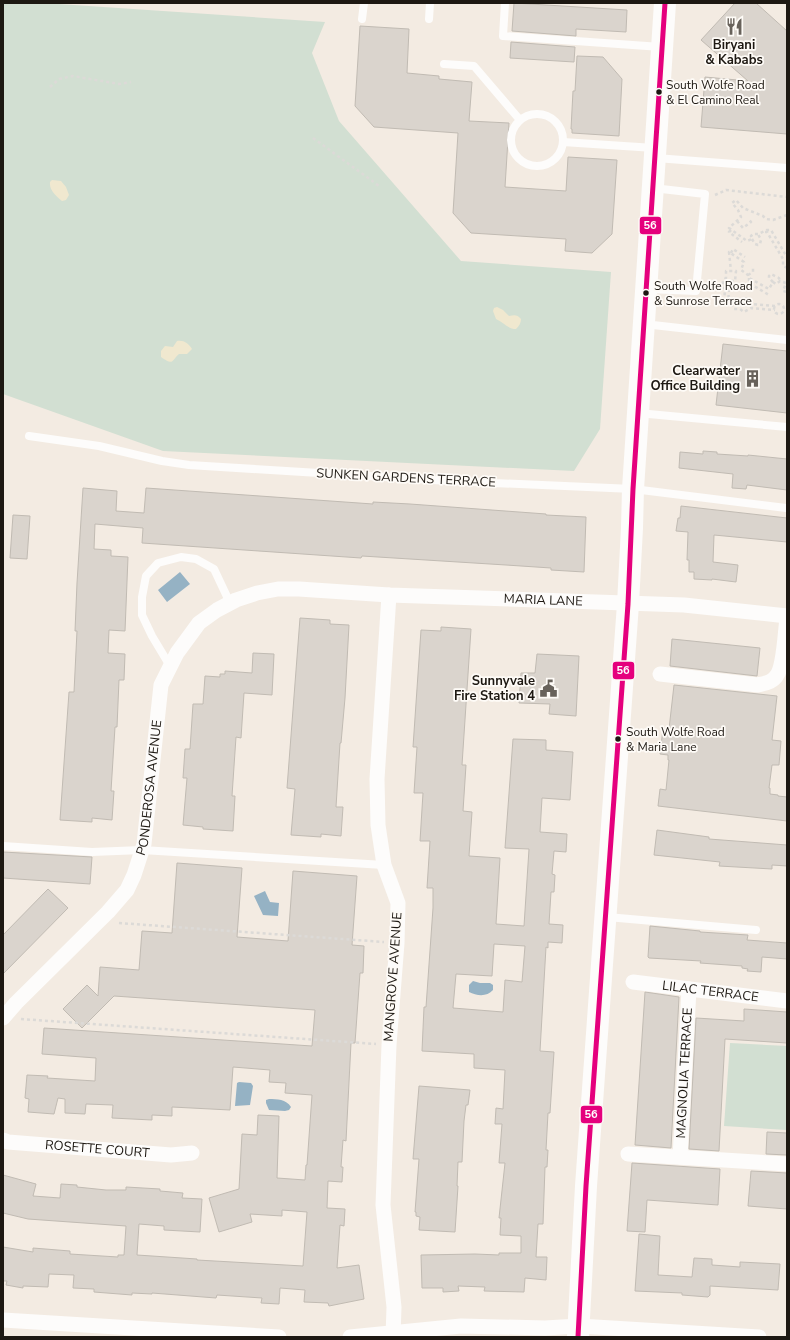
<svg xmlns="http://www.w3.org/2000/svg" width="790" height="1340" font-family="'Nunito Sans',sans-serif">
<rect width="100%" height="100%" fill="#f3ebe2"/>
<path fill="#d2dfd2" d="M3,3H44L325,22L312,53L339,121L461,261L611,272L600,429L574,471L163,451L3,394Z
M730,1043L787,1046V1130L724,1126Z"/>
<path fill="#f0e8cf" d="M52,180L61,181L66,187L69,195L66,200L62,201C56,196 49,190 50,182Z
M497,307L503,310L509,316C514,315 517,314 521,319C521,323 519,326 516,329C508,329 503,322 496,319L493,311L494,308Z
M177,341C184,340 188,343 192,349L187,354H179C171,361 174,366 161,357V351L165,346L173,347Z"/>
<path fill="#95b2c4" d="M180,572L190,584L167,602L158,590Z
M265,891L270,902L279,903L278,916L263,915L254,896Z
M473,981L480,983H490L493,985V990C487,997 477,996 469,992V985Z
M239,1082L251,1083L253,1086L250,1105L235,1106L237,1083Z
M269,1099C277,1099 286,1099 291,1107L289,1110L285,1111L269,1110L266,1103V1100Z"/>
<path fill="#dad4cd" stroke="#c1bbb3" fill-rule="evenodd" d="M514,3L627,10L626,32L576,29V36L512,31Z
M735,3H756L787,31V134L701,127L705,77L748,81L701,40Z
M360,26L409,29L407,73L439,76V79L472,82L469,121L509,123L505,187L566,191L568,157L617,160L612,234L592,253L565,251L566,239L471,233L453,213L458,133L374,127L355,106Z
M511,42L575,47L574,62L510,58Z
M577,56L603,57L622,79L619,136L572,133V129H571L573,91H575Z
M723,344L787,351V413L716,405Z
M703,451L717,452V454L748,456V455L787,459V490L747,485L746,489L732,488L733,474L679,468L680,452L703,454Z
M83,488L117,491L116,511L144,513L146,488L373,504V502L410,504L546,514V515L586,517L584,572L551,570V568L506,565L362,556L361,558L142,543L143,528L95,524L94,549L111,550V556L128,557L125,631L109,630L108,653L125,654L124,680H119L117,727H115L111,791H114L112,820L92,818V822L60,820L69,692H74L77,631H75L77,583Z
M681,506L787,518V542L714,535L713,562L738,565L736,582L712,579V580L694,579V572H689V560H687L688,532L676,531L678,518H680Z
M13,515L30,516L27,559L10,558Z
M300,618L330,620V624L349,625L345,698L341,743H340L336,807H343L341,836L321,834V837L291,835L295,789L287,788Z
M441,627L471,629L462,765H466L463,811L472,812L469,856L500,858L496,924L524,926L529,849L505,848L513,739L546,740V750L573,752L570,800L542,798L540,832L567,834L566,852L554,851L552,874L555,875L554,892H551L549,924L563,925L562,943L548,942V948L546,947L540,1051L554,1052L550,1113H548L546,1150H548L547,1167H545L543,1224H538L536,1257H547L546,1280L525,1278L524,1292L484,1291L485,1287L458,1286L459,1291L443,1292V1288H422L421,1255L475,1254L499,1255V1253H521V1236L500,1235L501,1218H499L505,1163H499L502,1124H495L496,1108L503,1109L505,1070L474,1068V1054L422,1051L424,1007H426L433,908V888H427L430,841H420L423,793H414L417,747H413L421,630L441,631ZM494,944L525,946L522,982L505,980L503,1012L453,1008L456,974L492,976Z
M672,639L760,648L757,676L670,666Z
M253,653L274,654L272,695L244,693L241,738L236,737L232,796H235L233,831L203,829V827L183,825L187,778H183L185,749H190L193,704H203L205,676L220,677V674H225V671L252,673Z
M537,654L579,656L576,716L549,714L550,704L519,703L521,673H535Z
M674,685L777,696L772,740L781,741L779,765H772L769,788H770V794L778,795V796L787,797V821L658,806L660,789L666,790L669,760H668V755L660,754L663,729H669Z
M657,830L709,837V839L787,845V866L772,865V869L719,866L720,862L654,855Z
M3,852L92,857L90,884L3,878Z
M177,863L242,868L237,937L288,941L293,871L357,876L352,945L364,946L363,973H360L355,1043H351L346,1141L343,1140L341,1167H343L342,1182L328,1181L327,1208L345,1209L344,1226L340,1225L337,1268L359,1265L364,1299L329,1306L328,1303L304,1302L305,1290L280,1288L279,1304L261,1303L262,1298L217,1295L216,1298L152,1293V1294L132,1293V1295L94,1292V1289L73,1288L74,1275L49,1274L48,1287L23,1286V1288L6,1285L7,1281H3V1247L33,1252V1248L70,1251V1254L118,1257V1255H124L126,1226L28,1219L3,1213V1175L36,1184L33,1196L60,1198L61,1184L77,1185V1187L106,1190H126V1187L160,1189V1191L183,1193L182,1198L202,1199L200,1232L164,1230V1226L139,1224L137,1255L197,1259V1260L303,1266L307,1212L282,1210V1216L250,1214L252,1222L219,1232L209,1198L239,1189L242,1134L257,1135L258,1115L279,1116L277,1178L305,1180L306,1165H307L312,1095L285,1093L286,1083L269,1082L270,1070L233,1067L230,1110L172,1107V1116L152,1115V1120L112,1118L113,1105L86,1104L85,1114L65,1113V1099L58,1098L54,1114L28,1112L29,1099L25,1098L27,1075L48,1076L47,1078L95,1081L96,1058L42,1054L44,1028L312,1046L315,1010L114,996L82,1028L63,1009L87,985L98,996L100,967L139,970L142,931L172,933Z
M48,889L68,908L3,974V935Z
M650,926L700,931V932L748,935L747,940L787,943V959L762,957L761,972L747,971L748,969L742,968V966L700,963L701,961L649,958L648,957Z
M645,992L679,997L671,1148L635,1145Z
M744,1009L787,1012V1043L725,1039L719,1151L689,1149L696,1018L744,1021Z
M419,1086L470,1090L468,1105H466L464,1121L462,1162H458L457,1186H458L455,1232L419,1230L420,1217L416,1216V1212H415L419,1159H413Z
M767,1132L787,1133V1155L766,1154Z
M632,1163L720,1169L718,1205L647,1200L645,1232L627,1231Z
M751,1171L787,1173V1209L748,1206Z
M639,1234L660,1236L658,1275L692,1277L694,1258L712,1259V1265L740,1267V1262L780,1264L778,1290L710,1286V1295L708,1297L682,1295V1293L635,1291Z"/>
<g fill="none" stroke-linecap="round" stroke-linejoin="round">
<path stroke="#dcdad7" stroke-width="2.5" stroke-dasharray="3 3" stroke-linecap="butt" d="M50,87L59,79L73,76L119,84L131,82
M313,138L379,186
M3,191L4,190
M715,195L726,190L787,197
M787,215L773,220L766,219L763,216L743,208L736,200L732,203L738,210L741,217L729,228L747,241L752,239L751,236L753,234H758L767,230H771L787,257
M737,221L743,228L751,222L749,220
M731,230L729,232L742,242
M765,232H767L783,259V266L787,268
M752,239L755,244L758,245L760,244L761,240L758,234
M731,253L733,249L745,257
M748,275L753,272V268L752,266
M749,278V283L769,295
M773,282L769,278V276L771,274L779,278L780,281
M728,304L729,290L731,289V281H735L736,271H731
M731,304L734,309H740L744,312L751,308L775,310
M774 309a5 5 0 1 1 10 0a5 5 0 1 1-10 0Z
M775,306L751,304L747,299L743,298L741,300L734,299L731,304H724L725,289L723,287V280L726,278V271H731L729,252L744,262L741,270L748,275L749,278L769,289L773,282L776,284L780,281L786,283L783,291L787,292
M119,923L384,942
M21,1019L376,1044"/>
<path stroke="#fdfcfb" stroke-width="8" d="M505,3L503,36L661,47
M362,19L364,3
M429,19L430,3
M444,64L474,66L520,120
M511 140a26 26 0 1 1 52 0a26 26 0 1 1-52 0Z
M563,142L654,148
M656,158L787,168
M647,289L696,291L705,194L653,188
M644,324L787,340
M638,413L787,427
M29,436L99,446L162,461L189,465L449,481L633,489L786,508
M170,666L152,636L142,615V597L146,576L158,563L181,557L196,559L214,569L230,603
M3,846L92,852L142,850L384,865
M607,917L756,930"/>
<g stroke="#fdfcfb" stroke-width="15">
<path d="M389,595L377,779L378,825L384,865L398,903L397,943L389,1045L383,1205L394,1307L393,1337"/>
<path d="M660,674L758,685C766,683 773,682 777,675C784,666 785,631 787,619"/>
<path id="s1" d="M633,982L787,1001"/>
<path id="s2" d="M3,1018L16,1003L108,912L127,890L134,875L144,844L161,685L177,653L199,623L217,610L236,600L257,593L278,589H299L389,595L684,605L787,616"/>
<path id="s3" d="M3,1140L8,1142L171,1155L192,1153"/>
<path d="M628,1154L787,1164"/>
<path id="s4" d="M680,1157L689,989"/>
<path d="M3,1320L279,1337"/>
<path d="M350,1337L461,1326L545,1328L579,1326L759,1337"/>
</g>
<path stroke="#fdfcfb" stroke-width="22" d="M578,1337L586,1186L628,604L632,528L633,489L665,3"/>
<defs>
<path id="bus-1" d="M578,1337L586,1186L628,604L633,489L665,3"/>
</defs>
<use href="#bus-1" stroke="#fefbf7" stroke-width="8"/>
<use href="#bus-1" stroke="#e5007d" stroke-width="5"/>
</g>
<defs>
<symbol id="restaurant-bare" viewBox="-9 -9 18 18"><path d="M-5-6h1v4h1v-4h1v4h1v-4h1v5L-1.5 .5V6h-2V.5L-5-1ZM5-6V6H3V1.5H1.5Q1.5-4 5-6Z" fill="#68625b" stroke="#fefbf7" stroke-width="2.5" paint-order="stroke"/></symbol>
<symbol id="building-bare" viewBox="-9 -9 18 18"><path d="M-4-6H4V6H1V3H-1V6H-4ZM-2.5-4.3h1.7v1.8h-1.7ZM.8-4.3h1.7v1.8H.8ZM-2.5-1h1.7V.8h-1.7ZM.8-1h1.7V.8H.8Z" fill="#68625b" stroke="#fefbf7" stroke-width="2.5" paint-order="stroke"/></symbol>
<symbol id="civic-bare" viewBox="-9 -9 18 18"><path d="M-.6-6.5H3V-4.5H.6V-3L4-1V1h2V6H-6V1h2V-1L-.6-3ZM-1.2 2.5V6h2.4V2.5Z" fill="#68625b" stroke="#fefbf7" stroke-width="2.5" paint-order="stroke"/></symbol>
</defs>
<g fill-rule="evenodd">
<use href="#restaurant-bare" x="722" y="14" width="25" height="25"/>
<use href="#building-bare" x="740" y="366" width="25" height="25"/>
<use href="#civic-bare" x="536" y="676" width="25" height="25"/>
</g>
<g fill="#1d1812" stroke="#fefbf7" stroke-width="1.5">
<circle cx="659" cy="92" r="3.5"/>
<circle cx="646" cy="293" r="3.5"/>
<circle cx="618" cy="739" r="3.5"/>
</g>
<g text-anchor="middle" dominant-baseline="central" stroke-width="3.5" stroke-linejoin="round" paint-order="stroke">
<g font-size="12" fill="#1d1812" stroke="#fefbf7" text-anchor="start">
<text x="666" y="85">South Wolfe Road<tspan x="666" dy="15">&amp; El Camino Real</tspan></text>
<text x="654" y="286">South Wolfe Road<tspan x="654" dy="15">&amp; Sunrose Terrace</tspan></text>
<text x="626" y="732">South Wolfe Road<tspan x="626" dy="15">&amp; Maria Lane</tspan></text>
</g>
<g font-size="13" font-weight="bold" fill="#1d1812" stroke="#fefbf7" text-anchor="end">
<text x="734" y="45" text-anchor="middle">Biryani<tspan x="734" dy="15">&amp; Kababs</tspan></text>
<text x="740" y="371">Clearwater<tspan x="740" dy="15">Office Building</tspan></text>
<text x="535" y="681">Sunnyvale<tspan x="535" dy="15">Fire Station 4</tspan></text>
</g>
<g font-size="13" fill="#1d1812" stroke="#fefbf7">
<text transform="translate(406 478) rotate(3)">SUNKEN GARDENS TERRACE</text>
<text stroke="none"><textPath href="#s2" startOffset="813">MARIA LANE</textPath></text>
<text stroke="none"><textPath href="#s2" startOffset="284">PONDEROSA AVENUE</textPath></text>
<text transform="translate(393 977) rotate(-86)">MANGROVE AVENUE</text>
<text stroke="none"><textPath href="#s1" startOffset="78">LILAC TERRACE</textPath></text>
<text stroke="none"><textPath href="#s4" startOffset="84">MAGNOLIA TERRACE</textPath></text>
<text stroke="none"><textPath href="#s3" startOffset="95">ROSETTE COURT</textPath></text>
</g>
</g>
<g stroke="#fefbf7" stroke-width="1.5">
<rect x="639" y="216" width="23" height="19" rx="4" fill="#e5007d"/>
<rect x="612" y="661" width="23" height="19" rx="4" fill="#e5007d"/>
<rect x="580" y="1105" width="23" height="19" rx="4" fill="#e5007d"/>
</g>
<g font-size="11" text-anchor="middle" font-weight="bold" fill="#fff">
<text x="650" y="229">56</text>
<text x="623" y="674">56</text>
<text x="591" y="1118">56</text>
</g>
<rect width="790" height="1340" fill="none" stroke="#1d1812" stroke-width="8"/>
</svg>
